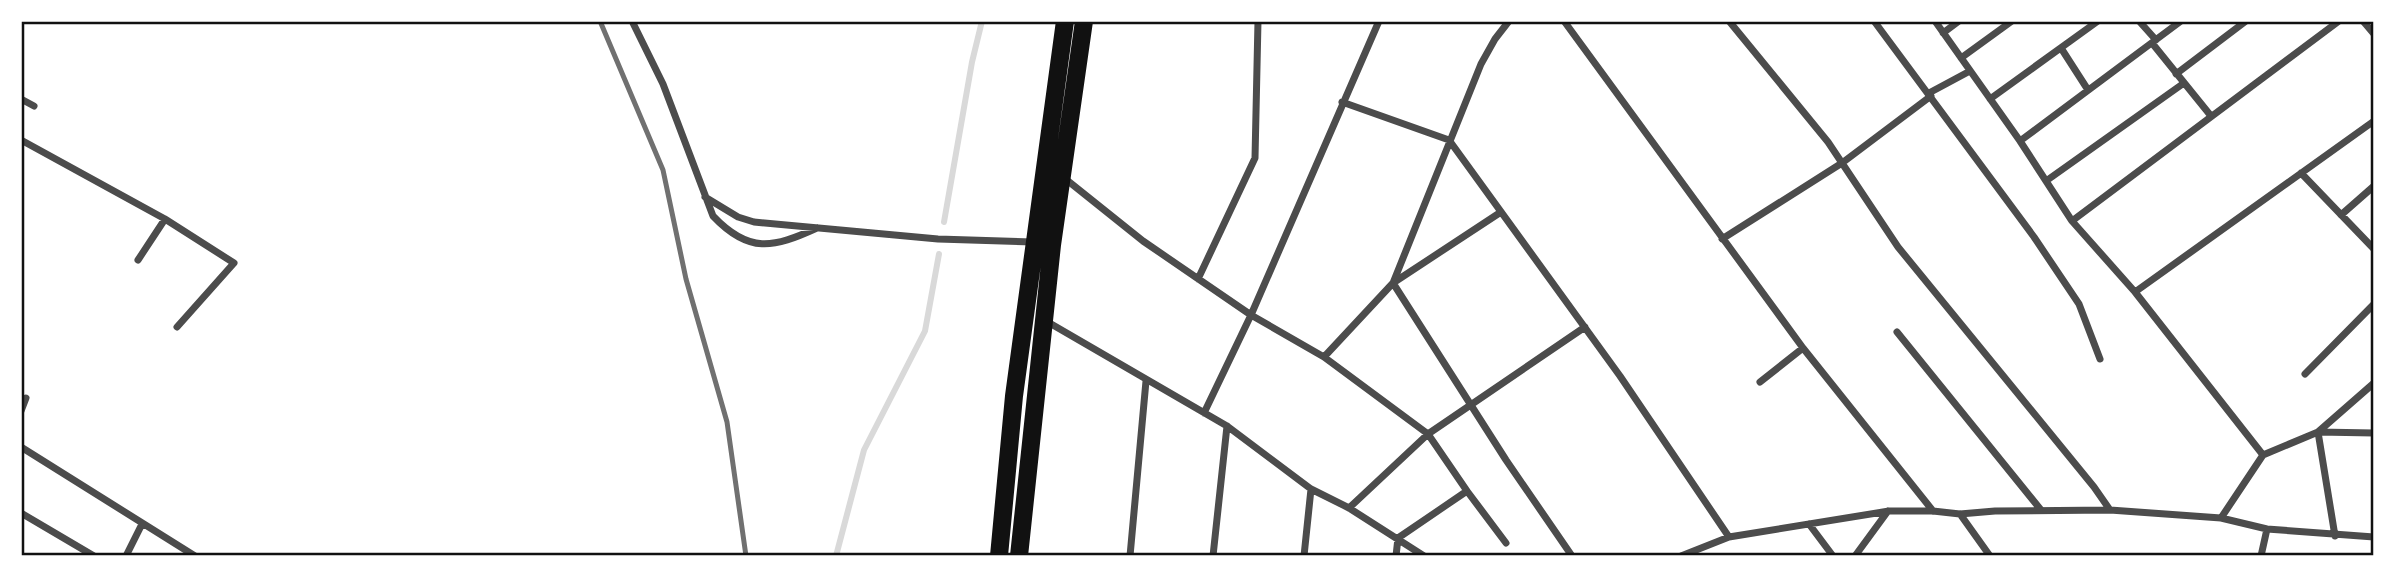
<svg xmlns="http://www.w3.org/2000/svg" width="2395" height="577" font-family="Signika,sans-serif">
<rect width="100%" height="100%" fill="#fff"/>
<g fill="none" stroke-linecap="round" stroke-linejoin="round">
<path stroke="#d9d9d9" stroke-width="6" d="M944,222L972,62L982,21
M836,556L864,450L925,331L939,254"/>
<path stroke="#4c4c4c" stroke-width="7" d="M632,21L663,84L713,216C749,254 773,248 817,228
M1509,21L1495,39L1481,64L1393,283L1506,460L1572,556
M1564,21L1803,348L1933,511
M1729,21L1828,142L1898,247L2094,487L2110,510
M1874,21L2034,237L2079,304L2100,359
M1935,21L2020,141L2072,221L2135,292L2263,455L2318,432L2335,536
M2139,21L2156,40
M2363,21L2374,34
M1943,33L1959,21
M2152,43L2211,116
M2061,48L2088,90
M1961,58L2012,21
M2176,74L2246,21
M1929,93L1970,71
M21,99L34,106
M1990,99L2098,21
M1342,102L1449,140L1620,376L1729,537
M21,140L165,219L234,263L177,327
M2020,141L2181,21
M2301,173L2374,249
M1063,177L1143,241L1251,315L1324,357L1428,434L1467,491L1506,543
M2046,181L2184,83
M705,197L738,217L754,222L938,239L1033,242
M2341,215L2374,186
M2072,221L2339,21
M1722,239L1842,163L1931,96
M138,260L165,219
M1198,279L1255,158L1258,21
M2135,292L2374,121
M1046,321L1227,426L1311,489L1349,508L1424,556
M1897,332L2041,510
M1324,357L1393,283L1501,212
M2305,374L2374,304
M1760,382L1803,348
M2374,383L2318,432L2374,433
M21,411L26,398
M1204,413L1251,315L1379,21
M21,447L195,556
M1349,508L1428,434L1585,327
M21,513L94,556
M1960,514L1990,556
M2221,518L2263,455
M1809,524L1833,556
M126,556L142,524
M1130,556L1146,381
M1213,556L1227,426
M1304,556L1311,489
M1396,556L1398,538L1467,491
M1681,556L1729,537L1889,511H1933L1960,514L1995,511L2110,510L2221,518L2267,529L2374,537
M1855,556L1888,511
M2261,556L2267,529"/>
<path stroke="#111" stroke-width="18" d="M999,556L1014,396L1065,21
M1019,556L1052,245L1084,21"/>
<path stroke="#707070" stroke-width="5" d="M600,21L663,170L686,279L727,422L746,556"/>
</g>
<rect width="2395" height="577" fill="none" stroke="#ffffff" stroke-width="46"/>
<rect x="23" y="23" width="2349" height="531" fill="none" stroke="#111" stroke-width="2.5"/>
</svg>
